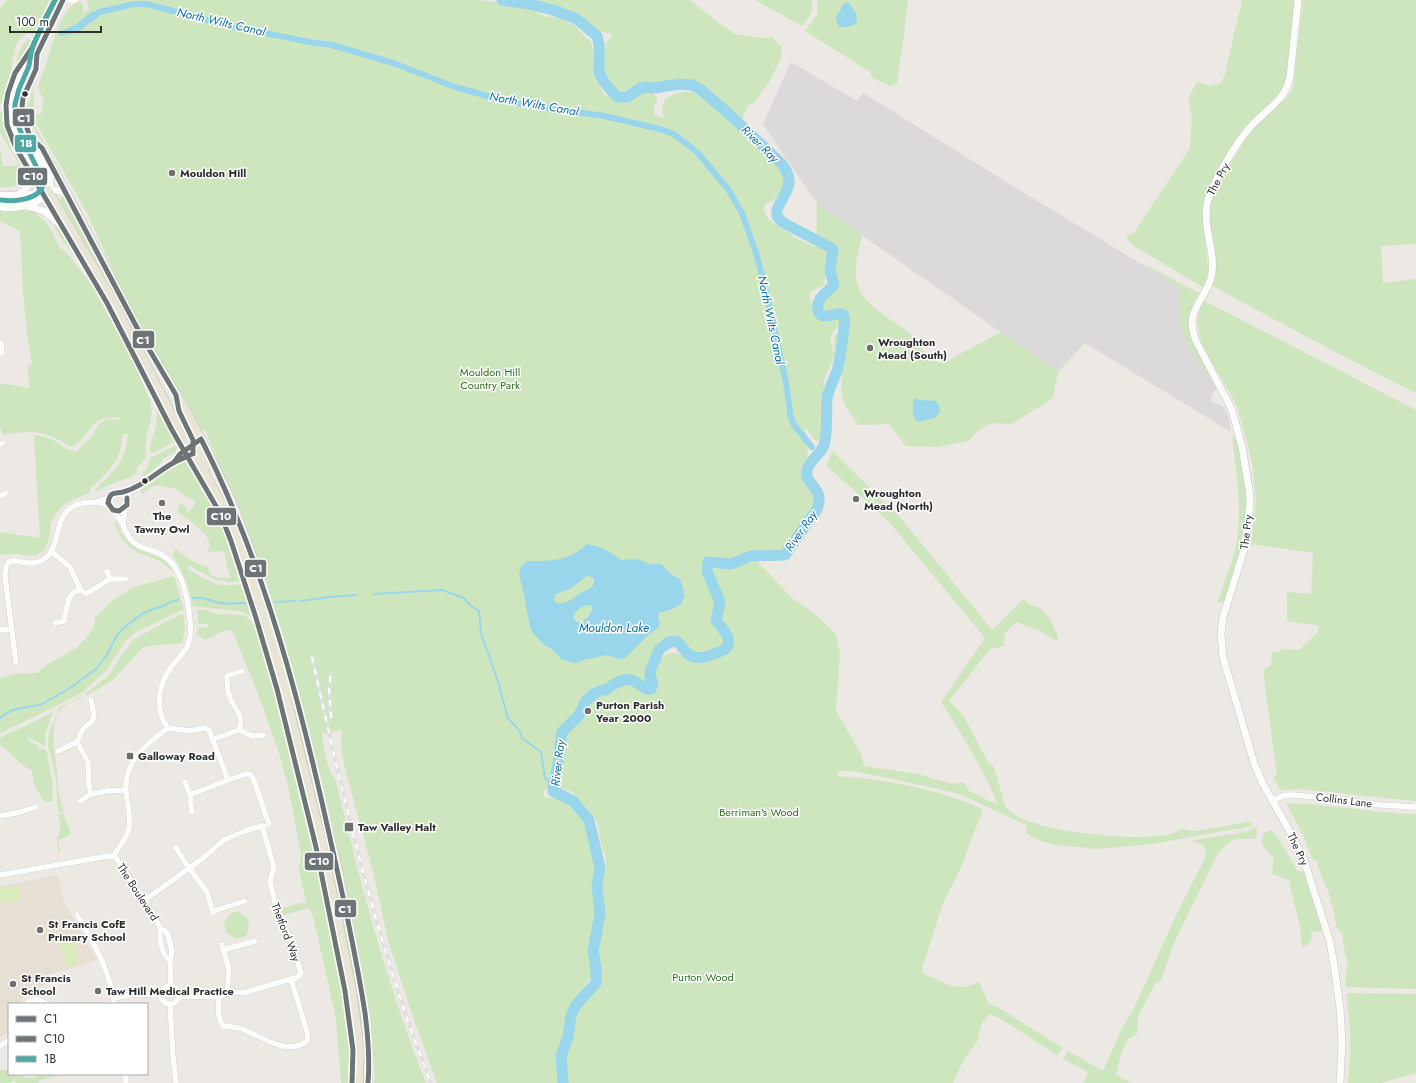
<svg xmlns="http://www.w3.org/2000/svg" width="1416" height="1083" font-family="Jost,sans-serif">
<rect width="100%" height="100%" fill="#ece8e4"/>
<path fill="#dcd9db" d="M791,62L857,101L863,93L1021,191L1181,288L1179,313L1217,387L1211,396L1212,402L1218,404L1224,407L1229,418L1231,432L1085,343L1058,372L817,204L763,124Z"/>
<path fill="#e6e0d3" d="M58,875L63,900L97,960L45,976L47,982L44,986L29,990L25,993L20,1004H9V1032L0,1037V886Z"/>
<path fill="#cee6be" fill-rule="evenodd" d="M8,0H58L18,75L15,74C17,61 18,41 33,38L31,33C13,36 14,57 11,72C9,83 5,93 2,103L0,104V9L2,5Z
M87,0H480L522,6L545,16L563,19L576,27L591,42L593,52L594,70L597,82L605,95L616,99L630,98L638,91L652,93L658,98L654,107V115L664,118L662,109L665,99C676,93 682,90 694,93C704,96 780,165 784,174C789,188 777,200 765,204L764,210L768,219L799,240L816,247L817,204L862,235C859,253 851,271 859,289C866,303 882,314 895,323C899,326 904,328 907,331C919,342 926,361 943,363L1001,332L1058,372L1053,398L1012,424L991,423L980,430L968,441L937,447L906,446L889,424L859,425C845,408 838,397 843,374L833,366L838,358L834,347L835,335L845,328L849,319L845,311L833,313L825,317L817,311L813,303C815,300 816,296 817,294C822,287 832,284 826,274L824,285L810,292L812,310L819,317L840,318V325C827,336 830,340 835,355L824,380L825,415L821,442L815,440L805,427C806,437 809,449 807,460C806,467 804,472 806,479C808,480 812,482 814,484C819,488 821,502 819,508C816,514 811,518 807,522C799,531 793,541 785,549L763,551L746,556L732,563H706L708,571L709,569L728,568L741,563L757,561L792,598L816,615L836,634L840,653L836,711L861,754L864,766L918,774L952,784L964,782L969,791L998,805C983,768 962,735 941,702L985,638L889,522L827,466L832,451L900,517L992,630L1023,599L1030,605L1040,608L1050,619L1059,639L1054,640L1040,631L1016,622L1005,633L1004,646L990,649L949,701L963,715L989,764L994,767L1005,806C1021,832 1129,840 1159,836C1164,835 1170,835 1174,833C1177,832 1179,829 1182,829C1186,829 1190,831 1194,831C1213,829 1233,824 1251,821L1252,825L1243,828L1229,830L1152,844L1095,849C1071,845 1046,848 1026,833L1027,826L1024,824L960,794L884,777L850,771H839L838,776C887,780 938,789 983,809L960,870L943,903L922,968L924,974L952,986L965,987L979,982L989,1004L999,1008L1063,1048L1057,1055L1001,1019L990,1014L982,1023L977,1042L964,1059L953,1083H567L566,1055L574,1022L575,1012L581,1000L597,986L600,978V962L595,947L604,915L603,877L606,867L605,854L602,848L597,822L593,815L577,799L573,792L560,788L557,785L556,780L562,761L563,732L567,725L582,712L588,700L594,694L615,690L623,682L633,680L637,681C641,691 649,694 658,687V683L655,678V684L649,689L642,680L637,678L622,681L609,689L594,692L587,699L576,715L565,725L559,734V753L549,787L543,792L545,798L557,797L571,805L583,820L597,869L595,890L596,910L593,930L587,950L591,967V977L568,1013L558,1054L560,1073L559,1083H437L414,1020L389,944L373,871L344,765L341,745L342,729L326,734L322,731C323,744 327,772 336,781C360,883 387,985 426,1083H374C375,1074 374,1065 373,1056C372,1018 364,979 357,942C333,816 300,692 262,569L259,568L206,432L198,426L132,313L88,215L36,123L35,114H41L44,101L38,88C40,79 44,71 47,62C52,48 62,0 82,2L84,9L82,15L88,9ZM717,618C724,631 742,639 728,655C719,657 699,664 690,661C688,661 685,657 683,656C671,648 665,656 655,662C660,653 670,648 679,644C683,649 688,653 693,656C699,658 721,655 727,651C730,650 730,647 731,644C732,632 715,630 717,618Z
M531,0H690L716,21L735,34L763,38L772,37L782,48L780,60L771,79L755,102L747,106L742,119L738,120L705,89L693,83L668,82L643,84L620,92L604,76L603,51L606,42L612,37L611,34L596,30L564,9Z
M755,0H812V12L802,26Z
M818,0H908L904,35L897,83L890,86L872,78L870,71L867,70L805,31L817,14Z
M1242,0H1295L1286,83L1281,94L1240,137L1203,217L1208,269L1204,288L1131,244L1126,236L1133,234L1190,148L1192,118L1188,98L1197,82L1210,86L1221,83L1225,74Z
M1303,0H1416V244L1381,246L1383,283L1416,279V393C1346,359 1279,322 1211,285L1210,216L1211,202L1219,181L1249,134L1268,114L1285,100L1293,89Z
M33,87L34,102L32,121L64,178L63,179L32,126L29,117L27,103H29Z
M2,110L4,111V117L2,118L3,121H7C11,138 29,157 30,171C31,174 30,177 29,180L0,133V114Z
M0,149L3,166H14L17,164C29,182 18,189 0,187Z
M63,197L68,202L108,283L186,430L185,431L58,200Z
M0,210C13,213 24,209 37,212V215L45,221L51,230L60,248L68,254L83,274L91,283L120,337L121,334L127,346L150,401L152,413L146,438L145,459L137,468V473C129,479 120,480 111,484C105,486 102,489 96,491V489C114,471 126,461 128,434H123C121,461 109,471 90,489V493C76,498 60,504 53,518C49,526 51,536 47,545C40,560 28,555 15,554C10,554 5,555 0,554V532L40,538L34,435C41,436 47,437 53,440C62,445 66,451 77,451C81,447 87,442 91,437C95,431 97,423 106,420C111,418 116,421 122,419C116,417 112,417 106,418C88,421 87,443 70,447C46,430 31,430 3,435L0,426V383L29,388L28,365L32,364L27,332L23,291L20,231L0,221Z
M43,212L67,234L93,277L118,319L179,437L176,441L153,453L150,451V447L156,425L157,414L156,406L148,384L115,316L91,276L79,258L68,248L60,237L53,223L42,214Z
M1148,266L1200,294L1193,303L1195,304L1191,310L1190,330L1217,387L1187,345L1179,313L1181,288L1146,267Z
M1203,300L1416,410V801L1344,794L1302,789L1280,790L1273,776H1277L1263,670L1271,665L1272,652H1280V649L1299,650L1317,633L1319,626L1287,621V592L1311,594L1313,553L1251,544L1256,500L1252,462L1238,409L1229,391L1202,347L1197,320Z
M1232,436L1238,440L1243,460L1248,511L1242,551L1226,600L1217,604C1223,585 1232,565 1236,546C1243,510 1236,472 1232,436Z
M181,443L173,455L171,454L162,460L161,463L145,476L142,474L147,468L150,458Z
M183,462L192,463L196,465L220,505L234,538L245,572H242L244,580L231,582L216,580L188,565L189,571H192C214,585 220,588 246,583L255,614H258L282,693L323,861L349,991L356,1048V1083H354L355,1053L352,1022L339,945L320,853L290,732L272,667L254,621L250,616L244,612L193,606L187,583L180,567L172,554L176,549C185,557 195,564 208,567C210,579 219,578 230,578L224,551L208,552C208,549 210,546 209,543C209,533 186,518 178,512L179,503L186,507V510L189,512L196,502L172,487L171,489C161,483 150,485 143,494L141,493V490C152,479 168,467 183,462Z
M116,521L122,534L132,545L142,551L164,559L174,569L171,571C162,559 151,558 139,553C125,547 119,535 114,522Z
M174,576L184,609L136,632L126,640L105,672L83,692L34,717L0,733V678L14,674L37,673L45,666L76,648L85,639L94,628L95,618L113,600L132,588Z
M197,610H205L218,614L242,615L247,617L253,624L269,664L293,757L312,834L334,941L347,1008L351,1065V1083H341L336,1019L313,916L309,908L283,915L281,908L306,902L299,869L301,854L289,790L279,753L259,696L232,630C222,629 214,637 205,640L197,635L198,628L208,627V624H198Z
M267,612L298,719L343,913L359,999L366,1056L365,1083H362L361,1035L358,1002L338,895L326,844Z
M183,613L185,631L182,643L148,646L142,648L113,680L86,696L85,694L108,676L119,659L134,639Z
M82,695V697C74,701 64,704 59,712C49,729 55,753 57,771C58,784 58,798 64,811L58,813L56,779L53,763L48,747L49,733L60,707Z
M53,712L45,734V747L38,742L26,737L30,742L36,744L39,748L46,750L52,780L53,801L46,803C38,793 33,784 32,771C19,764 11,753 0,744V738L11,732L26,726Z
M1286,803C1330,804 1372,813 1416,814V989L1346,987V971L1348,962L1345,953L1342,933L1337,928C1334,915 1332,903 1328,891C1324,881 1319,872 1317,861L1313,860L1303,835Z
M63,813L71,833L70,835L58,840L60,852H58L57,840L61,827L58,815Z
M1257,827L1256,839C1234,839 1234,836 1218,853L1173,945L1162,979L1155,984L1138,1017L1137,1034L1128,1039L1122,1051L1116,1075L1132,1083H1083L1088,1072L1063,1059L1068,1051L1103,1071L1122,1028L1134,1008L1180,907L1205,858L1206,850L1204,845L1190,841L1246,832Z
M1272,830L1281,843L1297,870L1304,872L1322,931L1310,932L1313,937L1309,943L1303,947C1299,940 1302,933 1300,926C1296,911 1292,896 1289,880L1272,874L1274,859L1261,843L1264,833Z
M238,911C250,920 251,922 246,936L236,939L226,932L224,925L229,914Z
M1348,993L1416,994V1073L1381,1083H1348L1350,1055V1030L1347,1001Z
M1,1069L9,1071V1074H19L29,1079L44,1074H66L40,1080L38,1083H16L14,1080L10,1083H0V1070H2Z"/>
<path fill="#d9eabb" d="M18,885L20,900L0,903V888Z
M72,939L79,963L67,966L60,942Z"/>
<path fill="#99d6ec" fill-rule="evenodd" d="M848,2L856,13L857,22C852,27 847,27 840,27L837,23L836,16L841,9L842,5Z
M93,11L98,16L77,33L59,36V32L75,25Z
M914,398L919,400L936,401L939,405L940,412L935,418L917,422C912,415 912,406 914,398Z
M587,544L603,548L622,560L638,559L649,564H661L671,574L680,579L685,596L681,604L675,608L659,613L658,616L660,621L659,627L645,638L626,657L622,659L615,658L608,655L587,659L575,663L562,660L552,649L544,645L533,633L530,627L524,594L519,575L521,566L527,561C542,561 557,562 571,555C577,553 582,548 587,544ZM587,576H590L594,579C595,589 586,590 579,594C571,599 565,606 555,602L554,600L556,594L570,589ZM587,605L592,606L593,608C590,616 580,629 573,618C575,610 580,608 587,605Z"/>
<g fill="none" stroke-linecap="round" stroke-linejoin="round">
<path stroke="#99d6ec" stroke-width="2" d="M374,594L442,590L464,598L471,606L479,611L481,634L496,675L508,718L519,730L522,738L541,752L545,778L553,787
M193,598C206,596 210,602 221,603C231,605 242,601 252,604
M301,601L329,597L356,595
M275,602L295,601
M0,718L5,714L13,710L42,704L70,688L96,669L107,655L116,637L122,629L142,614L153,609L164,606L170,602L178,600"/>
<path stroke="#99d6ec" stroke-width="6" d="M91,19L99,12L135,4H146L227,25L309,42L332,45L393,63L455,87L509,102L604,116L660,129L675,135L697,152L728,189L742,213L756,253L766,291L786,383L791,418L794,425L812,447"/>
<path stroke="#99d6ec" stroke-width="11" d="M502,0L529,4L553,10L575,18L584,25L597,36L599,44V72L604,82L616,96L620,97H627L641,88L645,87L654,88L679,84L692,85L701,90L729,114L781,163C798,183 784,193 777,210V216L782,222L833,249L830,271L834,285C827,292 815,299 818,311C819,314 821,316 825,316C831,317 837,312 843,314L845,319C843,335 842,351 838,367C836,378 828,388 827,399C826,414 828,431 824,445C821,454 810,460 807,470C803,485 826,487 817,509L785,555L751,556L731,564L708,562L707,571L720,602L716,620C722,629 736,641 724,650C714,654 697,663 687,653C683,649 681,644 676,641L669,642L659,650L651,669L650,677L653,683L651,689H646C627,674 624,678 605,690H602L593,694L586,701L579,715L562,732L558,764L553,787V791L573,801L589,820L600,868L597,885L600,914L593,951L596,968V983L576,1005L571,1015L568,1037L561,1056L563,1083"/>
<defs>
<path id="minor" d="M69,0L73,1L76,0
M0,354L2,353L1,343
M0,444L3,443
M175,461L180,454L190,446
M122,492L134,488L174,462L193,454
M0,496L6,493
M123,526L125,508
M51,551L70,567L80,589L86,594L110,579
M107,571L110,579H126
M55,623L64,621C68,607 65,596 80,589
M0,630L11,629
M16,663L5,576C5,572 5,565 9,562C15,557 32,570 47,557C62,542 53,515 76,505C83,502 90,503 97,502C100,501 106,499 109,497C113,494 113,492 119,491L126,496L128,502L125,508L117,511L109,506L97,502
M168,728L191,731L204,728L209,730L228,780L247,774H250L253,778L269,824L262,826L274,867L270,882L276,907L280,921L291,939L301,973L298,977L246,992L227,993L219,997L180,996
M239,730L252,736L264,735
M214,739L239,730C245,714 233,709 229,695C227,689 227,682 227,676L242,671
M77,742L88,762L89,785L91,794L80,801
M58,751L77,742L83,729L92,721L94,716L91,700
M185,782L190,795L192,812
M91,794L107,791L126,790
M190,795L228,780
M1272,801L1285,795H1294L1339,799L1380,805L1416,807
M0,816L21,812L36,807
M176,848L189,868L207,892L213,913
M114,855L147,904L161,929L165,931L168,935L172,951L170,961L171,986
M0,875L114,855C119,847 127,838 129,828C131,816 127,803 126,791C124,761 146,744 168,728C154,709 158,684 172,666C177,659 183,655 187,647C191,639 191,629 190,620C188,599 182,566 162,555C153,550 142,549 134,543C128,538 126,532 123,525C121,520 116,515 113,510
M145,900L202,859L224,840L247,830L262,826
M213,911L245,901
M77,915C93,943 111,971 114,1004
M161,929C158,938 162,955 170,961
M222,945L229,970L227,993
M223,950L255,941
M161 995a9 9 0 1 1 18 0a9 9 0 1 1-18 0Z
M219,997C218,1006 217,1018 223,1026C229,1027 236,1027 242,1029C262,1036 286,1057 307,1041L308,1035L291,979
M114,998L136,994L161,995
M27,1004L30,1001L36,999L48,1004
M170,1005L173,1056L176,1083
M0,1046L9,1040
M125,1076L126,1083"/>
<path id="secondary" d="M1298,0L1290,77C1285,103 1262,111 1247,131C1234,147 1218,174 1210,194C1198,223 1218,251 1211,278C1203,304 1184,310 1196,341L1232,410L1242,447L1249,489L1250,500L1248,523L1244,550L1223,617L1221,633L1223,657L1254,763L1263,784L1292,835L1304,860L1330,942L1334,965L1340,1008L1342,1041L1340,1083
M37,54L36,69L23,98L22,107L24,119L29,134L33,140L42,148L69,197
M48,190L17,135L12,122V107L14,95L19,82L31,60L37,54L50,25L63,0
M0,195L24,196L41,191L55,190L62,192L69,196
M16,196C28,188 35,183 34,167
M27,206L44,211L73,235
M0,207C17,210 53,204 50,179C49,169 40,161 36,152C34,148 34,144 33,140"/>
<path id="primary" d="M48,190L113,300L178,427L226,510L238,539L263,616L284,687L323,845L352,990L360,1050L359,1083
M69,197L143,339L186,410L205,446L233,503L253,558L298,707L338,869L358,972L364,1009L369,1055L368,1083
M177,400L183,420L193,440V453
M201,439L200,452L207,466"/>
</defs>
<use href="#minor" stroke="#c5c4c5" stroke-width="6"/>
<use href="#secondary" stroke="#c5c4c5" stroke-width="8"/>
<use href="#primary" stroke="#c6c5c4" stroke-width="9"/>
<use href="#minor" stroke="#fcfcfb" stroke-width="5.5"/>
<use href="#secondary" stroke="#fcfcfb" stroke-width="7"/>
<use href="#primary" stroke="#e8e4d6" stroke-width="8"/>
<defs>
<path id="rail" d="M312,657C344,801 377,946 431,1083
M331,718L329,689L331,672"/>
</defs>
<use href="#rail" stroke="#dfdfe1" stroke-width="3.5"/>
<use href="#rail" stroke="#fff" stroke-width="2" stroke-dasharray="6" stroke-linecap="butt"/>
<defs>
<path id="bus-1" d="M63,0L37,54L36,69L23,98L22,107L24,119L29,134L33,140L42,148L143,339L176,395L179,411L193,440V454
M174,462L180,454L201,439C274,582 309,741 343,897C351,935 359,974 365,1013C368,1036 370,1059 368,1083
M127,498V505L119,511L113,510L108,503C110,491 114,494 123,492C142,487 157,472 173,463C178,460 184,458 190,455"/>
<path id="bus-2" d="M55,0L44,21L32,48L15,73L8,93L6,105L7,125L16,148L107,303L172,430L220,513L231,541L256,618L277,689L316,847L345,991L353,1050L352,1083"/>
<path id="bus-3" d="M1,200C14,202 39,200 43,185L41,176L30,154L18,125L15,114V104L19,89L29,66L31,53L34,43L55,0"/>
</defs>
<use href="#bus-1" stroke="#fff" stroke-width="8"/>
<use href="#bus-2" stroke="#fff" stroke-width="8"/>
<use href="#bus-3" stroke="#fff" stroke-width="8"/>
<use href="#bus-1" stroke="#6c7476" stroke-width="5"/>
<use href="#bus-2" stroke="#6c7476" stroke-width="5"/>
<use href="#bus-3" stroke="#4da9a6" stroke-width="5"/>
</g>
<g fill="#2e2e2e" stroke="#fff" stroke-width="1.5">
<circle cx="25" cy="94" r="3.5"/>
<circle cx="145" cy="481" r="3.5"/>
</g>
<g fill="#706f6e" stroke="#fff" stroke-width="1.5">
<circle cx="172" cy="173" r="4"/>
<circle cx="870" cy="348" r="4"/>
<circle cx="856" cy="499" r="4"/>
<circle cx="162" cy="503" r="4"/>
<circle cx="588" cy="711" r="4"/>
<rect x="126" y="752" width="8" height="8" rx="2"/>
<rect x="344" y="822" width="10" height="10" rx="2"/>
<circle cx="40" cy="930" r="4"/>
<circle cx="13" cy="984" r="4"/>
<circle cx="98" cy="991" r="4"/>
</g>
<g text-anchor="middle" dominant-baseline="central" stroke-width="3" stroke-linejoin="round" paint-order="stroke">
<g font-size="11" font-weight="bold" fill="#2e2e2e" stroke="#fff" text-anchor="start">
<text x="180" y="173">Mouldon Hill</text>
<text x="878" y="342">Wroughton<tspan x="878" dy="13">Mead (South)</tspan></text>
<text x="864" y="493">Wroughton<tspan x="864" dy="13">Mead (North)</tspan></text>
<text x="162" y="516" text-anchor="middle">The<tspan x="162" dy="13">Tawny Owl</tspan></text>
<text x="596" y="705">Purton Parish<tspan x="596" dy="13">Year 2000</tspan></text>
<text x="138" y="756">Galloway Road</text>
<text x="358" y="827">Taw Valley Halt</text>
<text x="48" y="924">St Francis CofE<tspan x="48" dy="13">Primary School</tspan></text>
<text x="21" y="978">St Francis<tspan x="21" dy="13">School</tspan></text>
<text x="106" y="991">Taw Hill Medical Practice</text>
</g>
<g font-size="11" fill="#2e2e2e" stroke="#fff">
<text transform="translate(1218 179) rotate(-62)">The Pry</text>
<text transform="translate(1246 532) rotate(-83)">The Pry</text>
<text transform="translate(1344 800) rotate(7)">Collins Lane</text>
<text transform="translate(1298 849) rotate(65)">The Pry</text>
<text transform="translate(138 892) rotate(57)">The Boulevard</text>
<text transform="translate(286 932) rotate(69)">Thetford Way</text>
</g>
<g font-size="11" fill="#2c6e1b" stroke="#fff">
<text x="490" y="372">Mouldon Hill<tspan x="490" dy="13">Country Park</tspan></text>
<text x="759" y="812">Berriman's Wood</text>
<text x="703" y="977">Purton Wood</text>
</g>
<g font-size="12" font-style="italic" fill="#0d6fa3" stroke="#fff">
<text transform="translate(221 22) rotate(13)">North Wilts Canal</text>
<text transform="translate(534 104) rotate(10)">North Wilts Canal</text>
<text transform="translate(760 144) rotate(45)">River Ray</text>
<text transform="translate(771 320) rotate(78)">North Wilts Canal</text>
<text transform="translate(801 531) rotate(-55)">River Ray</text>
<text x="614" y="628">Mouldon Lake</text>
<text transform="translate(558 763) rotate(-83)">River Ray</text>
</g>
</g>
<g stroke="#fff" stroke-width="1.5">
<rect x="12" y="108" width="23" height="19" rx="4" fill="#6c7476"/>
<rect x="14" y="134" width="23" height="19" rx="4" fill="#4da9a6"/>
<rect x="17" y="167" width="31" height="19" rx="4" fill="#6c7476"/>
<rect x="132" y="330" width="23" height="19" rx="4" fill="#6c7476"/>
<rect x="206" y="507" width="31" height="19" rx="4" fill="#6c7476"/>
<rect x="244" y="559" width="23" height="19" rx="4" fill="#6c7476"/>
<rect x="304" y="852" width="30" height="19" rx="4" fill="#6c7476"/>
<rect x="334" y="899" width="23" height="19" rx="4" fill="#6c7476"/>
</g>
<g font-size="11" text-anchor="middle" font-weight="bold" fill="#fff">
<text x="24" y="122">C1</text>
<text x="26" y="147">1B</text>
<text x="33" y="180">C10</text>
<text x="143" y="344">C1</text>
<text x="221" y="520">C10</text>
<text x="256" y="572">C1</text>
<text x="319" y="865">C10</text>
<text x="345" y="913">C1</text>
</g>
<rect x="8" y="1003" width="140" height="72" fill="#ffffff" stroke="#ababab"/>
<rect x="16" y="1016" width="20" height="6" fill="#6c7476" stroke="#ababab"/>
<text x="44" y="1023" font-size="12" fill="#2e2e2e">C1</text>
<rect x="16" y="1036" width="20" height="6" fill="#6c7476" stroke="#ababab"/>
<text x="44" y="1043" font-size="12" fill="#2e2e2e">C10</text>
<rect x="16" y="1056" width="20" height="6" fill="#4da9a6" stroke="#ababab"/>
<text x="44" y="1063" font-size="12" fill="#2e2e2e">1B</text>
<path d="M10 26v6h91v-6" fill="none" stroke="#2e2e2e" stroke-width="2"/>
<text x="16" y="26" font-size="12" fill="#2e2e2e" stroke="#ffffff" stroke-width="3" paint-order="stroke">100 m</text>
</svg>
